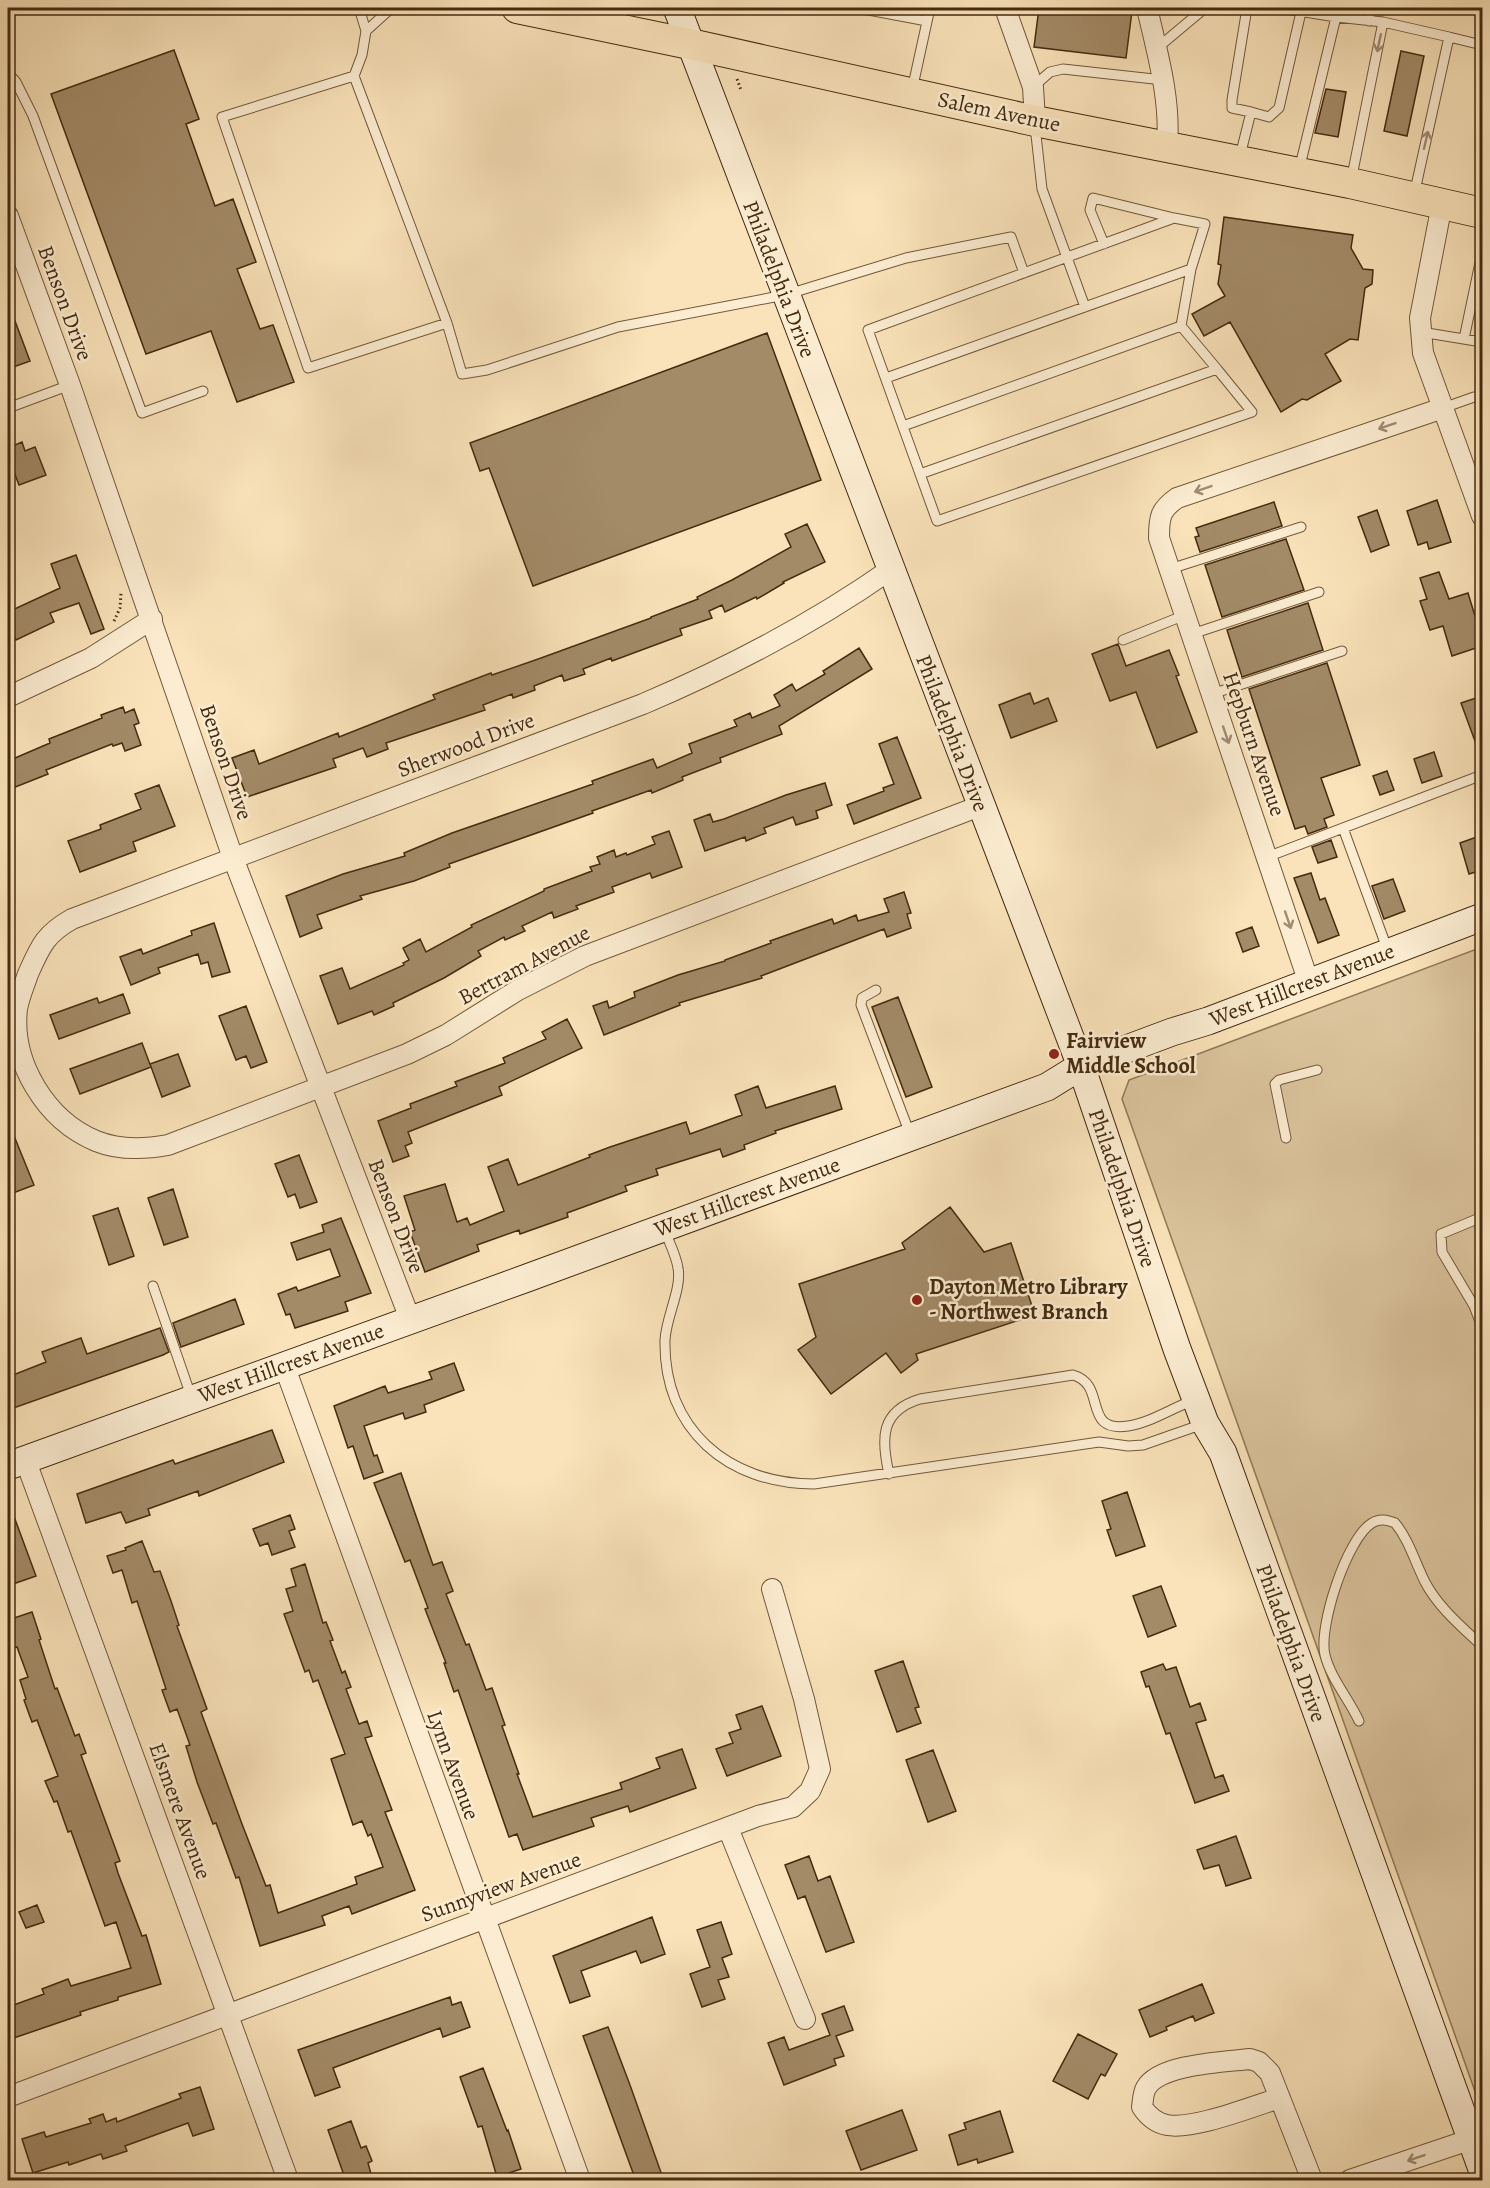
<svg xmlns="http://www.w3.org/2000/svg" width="1490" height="2188" font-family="Alegreya,serif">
<rect width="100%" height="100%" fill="#fae3ba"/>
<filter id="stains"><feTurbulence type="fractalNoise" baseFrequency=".00333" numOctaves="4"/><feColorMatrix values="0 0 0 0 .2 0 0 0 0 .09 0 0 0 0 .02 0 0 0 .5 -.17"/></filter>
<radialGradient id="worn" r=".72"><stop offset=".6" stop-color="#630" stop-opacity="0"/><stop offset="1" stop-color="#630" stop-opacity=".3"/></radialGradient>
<path fill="#dbc49d" stroke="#907856" stroke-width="1.5" d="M1482,947V2111L1122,1099L1129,1080Z"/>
<path fill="#a38b68" stroke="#442b10" stroke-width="1.5" d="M1039,8H1105L1132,11L1126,58L1034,47Z
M174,50L199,119L186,124L215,206L233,199L256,262L237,269L260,329L273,325L294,382L237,402L211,331L146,354L51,94Z
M1401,51L1424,56L1407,136L1384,131Z
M1326,89L1346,92L1338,137L1315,133Z
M1224,217L1353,235L1351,248L1363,269L1373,270L1372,284L1365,288L1358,340L1350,339L1325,354L1341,381L1307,400L1302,399L1281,412L1230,322L1204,336L1192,314L1225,296L1218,284L1221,265L1218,264Z
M8,305H9L30,361L8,369Z
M767,333L821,480L533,586L489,468L480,471L470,443Z
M22,442L25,451L35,447L46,475L19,485L8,456V448Z
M1437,500L1451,542L1429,549L1427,542L1418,545L1407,511Z
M1274,502L1282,526L1200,552L1195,537L1199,536L1196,528Z
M1377,510L1389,545L1371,552L1358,517Z
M807,524L825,562L783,582L784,583L757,599L756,597L725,612L722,605L709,611L712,618L680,629L682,635L612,661L611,658L583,669L585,674L564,681L562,675L534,686L535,690L513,698L512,694L483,705L485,710L386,743L388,749L367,757L363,748L333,759L336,767L247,797L232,758L254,750L259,764L338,733L339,737L435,699L433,695L491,673L492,675L541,658L651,618V617L698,599L697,597L732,580L791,547L785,534Z
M1286,539L1304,590L1222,617L1205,565Z
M76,555L104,629L91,634L79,603L50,613L54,622L16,640L8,622V612L60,588L51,564Z
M1439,572L1449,599L1468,593L1482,639V646L1452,656L1443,626L1430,630L1420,601L1427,599L1420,578Z
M1308,603L1323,650L1242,677L1227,630Z
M1118,644L1126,666L1169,650L1179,675L1176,676L1197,732L1157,748L1136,692L1110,701L1092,654Z
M859,648L872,669L779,726L782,734L720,758L721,762L682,777L683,780L652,793L651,790L592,811L593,813L449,864L450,867L414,881L360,896L362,899L317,915L322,928L300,937L286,896L343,874L405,856L404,853L452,833L593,784L592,781L653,759L657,768L692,753L689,744L737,726L734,720L750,713L752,718L780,706L774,695L792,684L796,691L825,674L823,671Z
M1327,663L1360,765L1321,778L1334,815L1324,819L1327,827L1308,834L1305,826L1295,829L1249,689Z
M1030,693L1034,704L1048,698L1057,721L1011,738L999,705Z
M1482,696V752H1479L1461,703Z
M123,707L125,713L134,709L139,723L134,725L141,745L125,751L122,743L113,746L112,744L46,770L48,774L8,790V761L50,743L49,739L102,718L101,715Z
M897,737L921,798L854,824L847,805L884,791L883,788L894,784L879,744Z
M1434,752L1442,776L1422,783L1414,759Z
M1387,771L1394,790L1380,795L1373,776Z
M825,783L832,805L816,811L818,818L796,825L793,817L764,828L766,833L746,841L745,837L705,851L694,820L710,814L713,822L724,819L786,795Z
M159,785L175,826L133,842L136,851L80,872L68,841L101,829L100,825L141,809L135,794Z
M669,831L682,867L652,878L650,873L612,887L614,892L576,906L578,909L554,918L552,912L522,926L525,931L505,940L504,937L478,951L481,956L444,978L393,1003L394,1006L374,1015L372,1011L338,1024L320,976L342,968L350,989L404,965L403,963L409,960L403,948L420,939L426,952L472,927L471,925L544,891V889L592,871L590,867L600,864L597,857L614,850L616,857L626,853L627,855L655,844L652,837Z
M1482,835V870L1469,874L1460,843Z
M1331,840L1337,857L1318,863L1312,847Z
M1311,873L1320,900L1325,898L1339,935L1318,943L1294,878Z
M1393,879L1405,911L1384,919L1372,886Z
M904,892L911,913L907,914L911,928L887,937L884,929L761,976L762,978L679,1003L680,1005L604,1035L593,1006L607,1001L609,1008L635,997L634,992L678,975L725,961V960L771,943L770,941L832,919L834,924L856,915L858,921L889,912L884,899Z
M214,923L230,972L212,977L208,962L201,964L198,954L158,968L160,973L131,985L120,957L141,949L143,954L192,935L191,931Z
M1252,927L1259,946L1243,952L1236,933Z
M123,994L130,1013L59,1039L50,1015L97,998L99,1003Z
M898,997L932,1087L906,1097L872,1007Z
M246,1006L267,1062L251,1068L246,1056L236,1060L219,1016Z
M567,1019L582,1048L499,1087L502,1095L408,1132L412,1143L405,1146L409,1156L393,1162L378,1121L411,1108L410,1104L457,1086L455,1082L505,1063L503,1058L546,1039L542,1032Z
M142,1043L151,1067L80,1094L70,1069Z
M178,1054L190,1086L162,1097L150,1064Z
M758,1086L766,1108L835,1086L842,1109L775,1131L776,1133L744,1145L745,1149L723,1157L720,1149L656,1169L658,1175L625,1186L627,1191L567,1213L568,1217L520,1234L519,1230L477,1245L479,1251L425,1272L410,1232L415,1230L404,1196L445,1184L457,1222L467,1218L470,1225L504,1211L488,1167L508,1159L518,1185L590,1157L589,1155L610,1147L686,1122L690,1134L742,1115L735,1095Z
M8,1121L34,1185L8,1195Z
M299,1155L317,1202L300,1208L295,1194L288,1197L275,1164Z
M173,1189L188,1237L164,1245L148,1198Z
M950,1207L984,1252L1011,1243L1035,1315L916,1354L918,1360L901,1373L886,1353L831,1394L798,1350L816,1337L799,1284L905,1249L902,1243Z
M118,1208L134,1256L109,1265L93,1216Z
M341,1218L371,1293L345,1302L348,1311L295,1328L290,1314L286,1315L278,1294L296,1287L298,1291L340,1276L330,1249L297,1260L291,1243L324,1232L322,1225Z
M235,1299L244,1324L181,1347L173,1323Z
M160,1328L169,1352L163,1355L8,1410V1377L46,1362L42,1352L81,1338L87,1354Z
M454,1363L464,1390L424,1405L426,1412L405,1419L403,1413L364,1426L374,1456L377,1455L383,1472L364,1479L353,1446L348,1448L334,1406L385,1386L388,1393L432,1379L429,1372Z
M272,1430L284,1462L199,1496L198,1491L148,1509L150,1515L126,1523L121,1512L86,1523L77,1494L173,1460L175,1464Z
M401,1473L433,1565L442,1562L453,1591L446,1594L466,1645L469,1644L486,1690L492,1688L505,1725L502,1726L519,1774H517L533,1817L622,1789L620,1783L660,1768L656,1758L682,1749L696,1788L630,1812L628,1806L591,1818L594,1826L523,1850L517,1834L509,1837L458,1690L454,1692L444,1663H446L425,1609L428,1608L410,1560L405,1562L374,1483Z
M1127,1492L1145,1546L1116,1556L1107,1530L1111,1529L1102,1501Z
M8,1503H9L36,1576L13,1584L8,1570Z
M290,1515L295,1529L289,1531L295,1547L272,1555L268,1543L260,1546L253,1529Z
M142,1541L154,1572L160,1571L171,1601L179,1625L177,1626L207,1709L201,1712L242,1824L266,1886L270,1885L278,1913L357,1884L355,1877L383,1867L371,1834L368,1836L362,1821L353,1825L331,1759L345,1754L318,1680L313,1682L309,1670L305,1672L284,1614L293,1611L286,1589L296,1586L291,1569L305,1564L323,1623L326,1622L333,1640L330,1641L342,1673L345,1671L351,1687L346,1689L359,1724L367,1721L372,1736L365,1738L392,1810L385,1812L415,1890L352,1914L349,1906L322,1916L325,1925L260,1946L239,1877L236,1878L216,1823L213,1824L197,1782L186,1746L190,1745L177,1709L170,1712L162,1690L166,1689L137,1601L132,1603L122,1570L113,1573L107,1556L126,1550L125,1548Z
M1161,1586L1176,1626L1148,1637L1133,1596Z
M32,1612L41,1639L39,1640L55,1689L57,1688L75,1736L79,1734L86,1753L81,1755L120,1861L115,1863L118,1873L142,1936L146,1935L161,1984L118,1997V2000L80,2012L81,2015L8,2040V2007L44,1994L42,1989L68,1979L71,1986L131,1968L116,1922L105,1926L71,1831L68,1832L57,1801L54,1802L45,1781L58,1776L37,1720L32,1722L24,1700L26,1699L20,1680L28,1677L17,1647L13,1648L8,1633V1620Z
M903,1661L919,1707L915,1708L921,1723L897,1732L875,1671Z
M1163,1664L1166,1670L1176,1667L1190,1707L1200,1703L1206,1720L1196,1723L1215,1778L1223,1775L1229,1791L1195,1803L1170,1733L1166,1734L1149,1686L1146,1687L1141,1672Z
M762,1706L781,1756L727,1776L716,1749L733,1743L729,1733L741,1729L736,1715Z
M933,1750L956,1811L928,1822L906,1760Z
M1236,1836L1251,1878L1226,1886L1219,1865L1204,1869L1197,1850Z
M809,1856L818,1881L830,1876L854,1942L826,1952L805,1896L798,1899L785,1865Z
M37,1905L44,1922L26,1928L19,1912Z
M652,1917L665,1954L641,1963L636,1951L581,1971L590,1996L570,2003L553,1956Z
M721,1922L732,1954L722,1958L729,1977L718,1980L725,1999L702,2007L690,1974L710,1967L697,1930Z
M1202,1984L1214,2013L1195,2021L1193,2016L1166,2027L1167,2030L1150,2037L1139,2010Z
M450,1997L452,2005L461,2002L470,2027L443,2037L440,2028L333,2068L340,2087L315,2096L298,2050Z
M844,2006L853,2030L836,2036L844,2056L834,2059L836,2065L784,2085L768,2043L784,2037L789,2050L830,2035L822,2014Z
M608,2027L630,2085L664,2181H636L583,2036Z
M1078,2034L1117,2054L1105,2076L1101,2074L1088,2099L1053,2081Z
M483,2068L507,2131L508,2130L521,2169L497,2177L482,2126L478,2127L460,2077Z
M200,2087L214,2129L193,2136L188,2123L125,2146L127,2151L103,2159L101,2154L69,2165L68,2162L33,2173L22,2139L44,2132L46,2137L91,2123L89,2119L103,2114L106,2122L116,2118L117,2122L181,2098L179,2094Z
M902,2110L917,2150L861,2170L846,2131Z
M1000,2111L1013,2152L978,2163L977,2159L958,2165L949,2135L966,2129L964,2123Z
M351,2121L361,2148L366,2146L372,2161L368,2163L373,2181H346L328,2130Z"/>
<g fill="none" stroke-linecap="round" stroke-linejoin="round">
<defs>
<path id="lane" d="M359,8L366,31L387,12L389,8
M858,8L927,21
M1280,8L1336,17L1299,170
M1336,17L1383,22
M1369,21V8
M1449,37L1482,45
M1156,49L1205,8
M8,73L16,82L33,116L142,413L203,391
M354,76L362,55L366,31
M1034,86L1050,72L1063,69L1163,80
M912,90L930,8
M1251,112L1269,117L1279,108L1301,12
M1035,126L1042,189L1085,307
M1240,156L1251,112L1232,108V100L1247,8
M1351,181L1383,22L1449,37L1414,195
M1104,244L1090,210L1093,198L1174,218
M447,323L308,368L222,117L354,76L447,323L462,374L487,370L618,327L785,295L906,258L1011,237L1024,273
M1421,332L1482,342
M1464,339L1482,253
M886,378L1191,269L1181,326
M8,408L70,385
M1443,408L1474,397L1482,398
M903,426L1181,326L1217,369
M920,474L1217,369L1252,412L937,521C914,457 891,393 868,330L1174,218L1205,224L1191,269
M1170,569L1301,527
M1192,634L1319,592
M1123,640L1185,615
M1212,694L1342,651
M1343,828L1388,951
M1267,857L1482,775
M876,990L862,998L861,1005L910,1134
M1286,1138L1275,1084L1279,1080L1317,1070
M1482,1217L1441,1234L1442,1252L1474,1306L1482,1327
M664,1229C669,1242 676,1255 678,1268C682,1289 666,1317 665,1340C663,1429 728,1484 814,1484L1099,1442L1128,1446L1143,1445L1203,1424
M153,1286L191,1396
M889,1474C881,1439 880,1411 920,1399L1073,1375C1108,1385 1081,1433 1128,1426C1150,1423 1172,1408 1194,1400
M1359,1721C1349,1699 1331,1679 1325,1655C1318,1627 1347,1538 1372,1523C1380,1518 1387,1520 1395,1523C1409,1540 1415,1562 1425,1582C1438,1607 1462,1627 1482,1646"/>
<path id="street" d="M1005,8L1033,87L1035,121
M1147,8C1157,52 1171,99 1167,146
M1442,204L1420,318L1423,353L1482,516
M8,216L70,385L233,858L410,1319
M891,569C813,624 730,667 643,704L72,919C45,934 40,947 28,974C24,986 19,997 17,1009C11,1063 46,1120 96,1141C118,1150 146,1149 168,1145L407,1054L446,1035L518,990L585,956L980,806
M8,697L91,658L152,619
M1309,983L1159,538C1159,517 1160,510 1177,498L1443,408
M284,1365L580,2180
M25,1459L288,2180
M728,1828L805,2019
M8,2097L758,1816L793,1807L810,1791L820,1769L804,1699L772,1589
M1280,2098C1253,2106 1194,2130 1167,2125C1156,2123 1148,2116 1142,2107C1143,2101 1143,2093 1146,2088C1159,2064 1225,2062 1250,2059L1259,2062L1270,2073L1312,2180
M1350,2180L1472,2139"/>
<path id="secondary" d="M677,8L1081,1066L1177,1349L1205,1423L1223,1453L1482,2169
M8,1466L527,1278L1047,1087L1081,1066L1172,1032L1208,1021L1482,917"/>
<path id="primary" d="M517,8L690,44L1035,121L1350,183L1482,213"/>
</defs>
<use href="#lane" stroke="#72593a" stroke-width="11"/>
<use href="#street" stroke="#72593a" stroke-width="22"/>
<use href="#secondary" stroke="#442b10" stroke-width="29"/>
<use href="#primary" stroke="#442b10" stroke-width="32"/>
<path stroke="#442b10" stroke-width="3" stroke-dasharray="1.5 3" stroke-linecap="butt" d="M737,79L741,90
M114,621L120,608L121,593"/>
<use href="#lane" stroke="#fcedd2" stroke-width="9"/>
<use href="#street" stroke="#fcedd2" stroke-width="20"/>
<use href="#secondary" stroke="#fcedd2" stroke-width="27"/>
<use href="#primary" stroke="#fae3ba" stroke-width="30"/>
</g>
<defs><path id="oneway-shaft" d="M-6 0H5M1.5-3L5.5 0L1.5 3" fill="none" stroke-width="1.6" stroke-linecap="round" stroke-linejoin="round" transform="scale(1.5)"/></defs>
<g stroke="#a08c71">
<use href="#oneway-shaft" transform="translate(1379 43) rotate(102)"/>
<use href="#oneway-shaft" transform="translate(1426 140) rotate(-77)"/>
<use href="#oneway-shaft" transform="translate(1387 426) rotate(161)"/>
<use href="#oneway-shaft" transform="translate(1203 489) rotate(161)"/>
<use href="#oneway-shaft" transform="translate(1226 735) rotate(71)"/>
<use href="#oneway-shaft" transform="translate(1288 920) rotate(71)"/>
<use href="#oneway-shaft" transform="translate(1416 2158) rotate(161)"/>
</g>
<g fill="#8f2418" stroke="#fcedd2" stroke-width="2">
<circle cx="1054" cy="1054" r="6"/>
<circle cx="917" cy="1300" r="6"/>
</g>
<g text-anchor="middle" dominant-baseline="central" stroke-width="5" stroke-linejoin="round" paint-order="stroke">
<g font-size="22" fill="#442b10" stroke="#fcedd2">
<text transform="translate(999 112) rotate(12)">Salem Avenue</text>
<text transform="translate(779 279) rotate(69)">Philadelphia Drive</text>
<text transform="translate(65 303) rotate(70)">Benson Drive</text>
<text transform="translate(952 733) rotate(69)">Philadelphia Drive</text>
<text transform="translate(1254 744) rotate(71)">Hepburn Avenue</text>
<text transform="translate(466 745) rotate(-21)">Sherwood Drive</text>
<text transform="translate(226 762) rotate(71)">Benson Drive</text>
<text transform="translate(524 965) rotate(-28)">Bertram Avenue</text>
<text transform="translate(1302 985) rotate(-21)">West Hillcrest Avenue</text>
<text transform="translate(1122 1188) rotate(71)">Philadelphia Drive</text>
<text transform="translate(747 1197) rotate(-20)">West Hillcrest Avenue</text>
<text transform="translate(396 1216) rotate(69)">Benson Drive</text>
<text transform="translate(291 1363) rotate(-20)">West Hillcrest Avenue</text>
<text transform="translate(1291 1643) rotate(70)">Philadelphia Drive</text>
<text transform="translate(453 1765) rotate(70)">Lynn Avenue</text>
<text transform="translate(180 1811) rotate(70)">Elsmere Avenue</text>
<text transform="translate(501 1887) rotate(-20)">Sunnyview Avenue</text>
</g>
<g font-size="22" font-weight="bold" fill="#442b10" stroke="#fcedd2" text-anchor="start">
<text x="1066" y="1041">Fairview<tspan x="1066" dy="25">Middle School</tspan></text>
<text x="929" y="1287">Dayton Metro Library<tspan x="929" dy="25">- Northwest Branch</tspan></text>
</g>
</g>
<rect width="1490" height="2188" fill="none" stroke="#fae3ba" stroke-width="30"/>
<rect x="9" y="9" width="1472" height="2170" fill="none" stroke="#442b10" stroke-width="3"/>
<rect x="15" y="15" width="1460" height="2158" fill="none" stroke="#442b10" stroke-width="1.5"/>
<rect width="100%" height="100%" filter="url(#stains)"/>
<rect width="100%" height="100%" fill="url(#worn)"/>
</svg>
